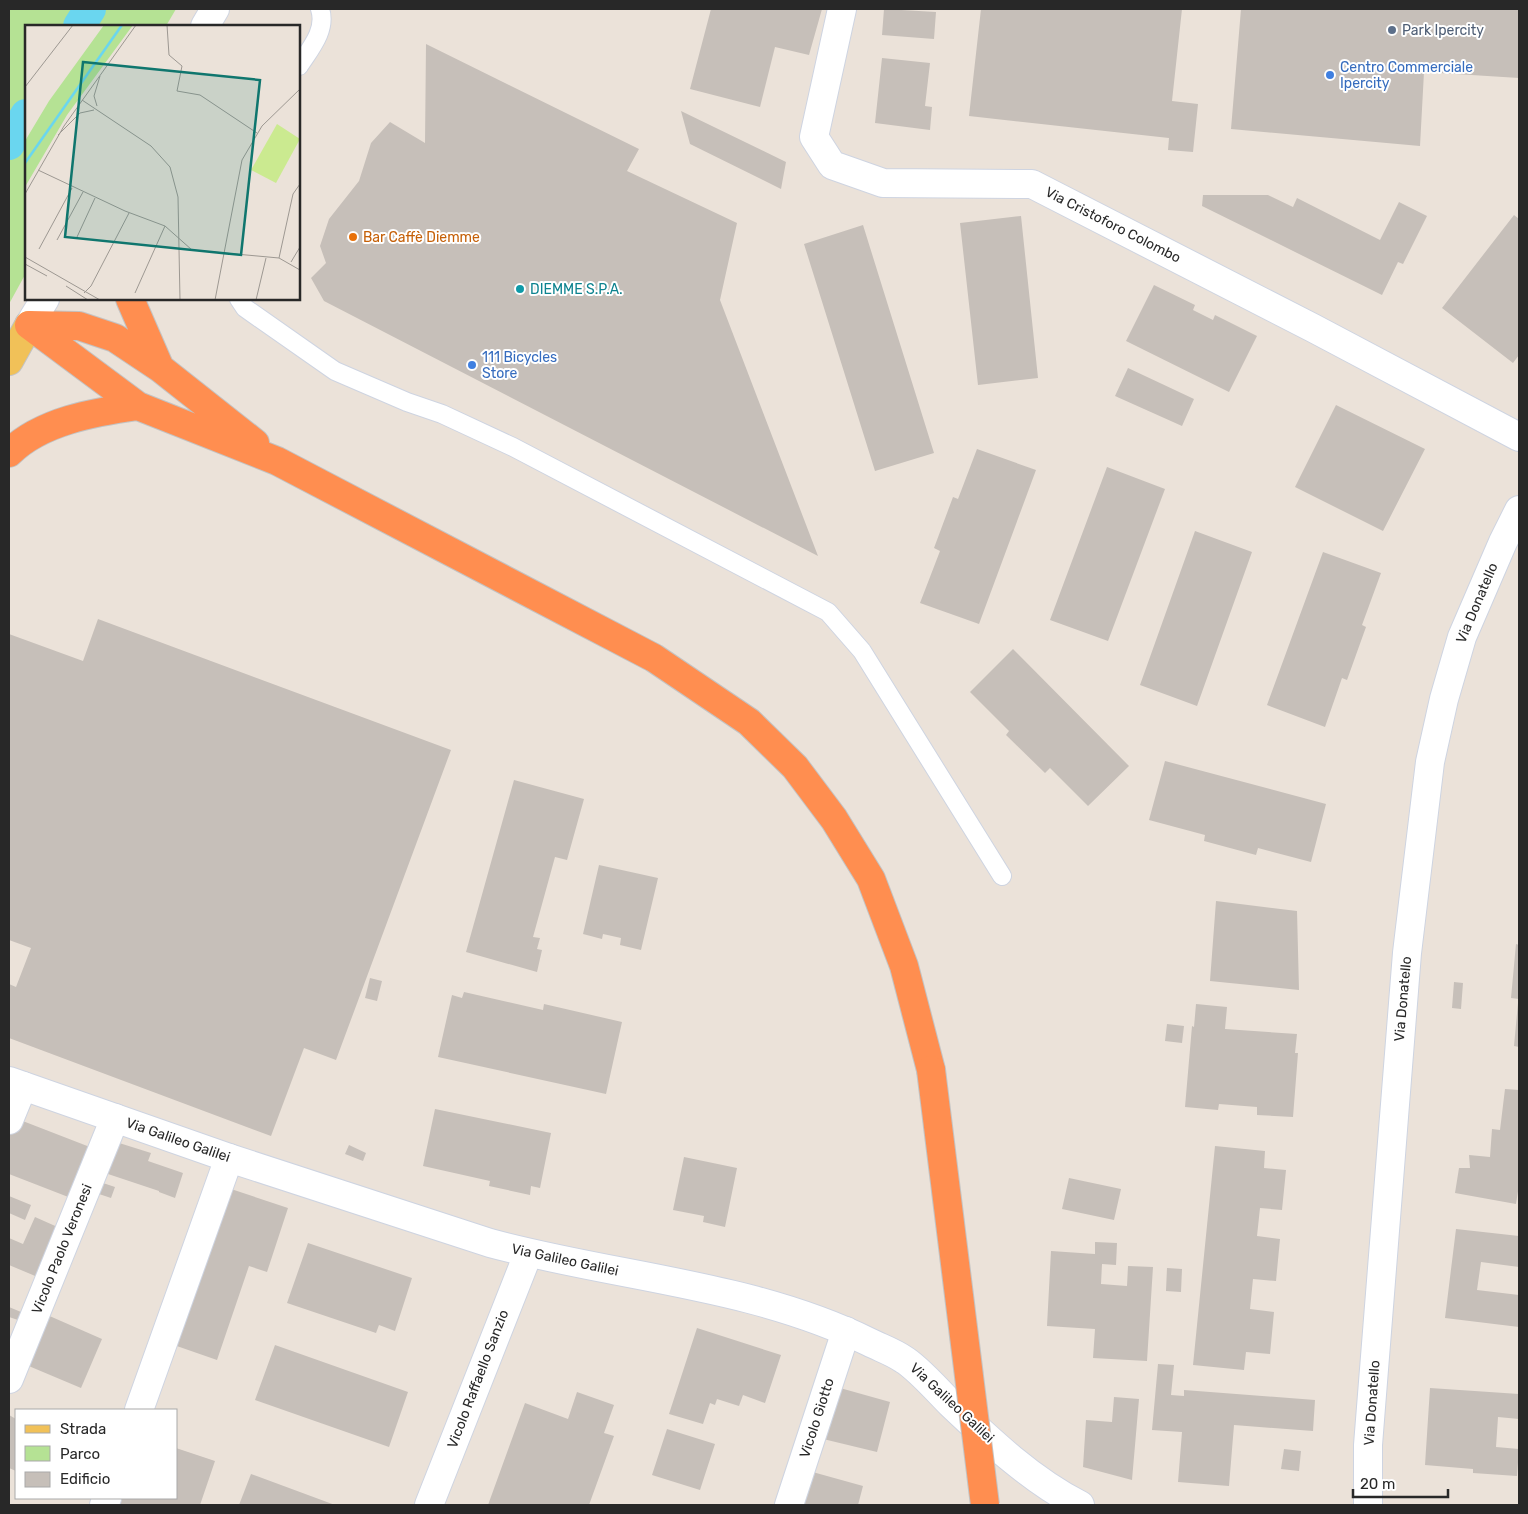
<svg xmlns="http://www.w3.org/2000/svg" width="1528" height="1514" font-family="Rubik,sans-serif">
<rect width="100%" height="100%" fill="#ebe2d9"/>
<path fill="#b5e294" d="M9,9H176L166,26H26V273L9,304Z"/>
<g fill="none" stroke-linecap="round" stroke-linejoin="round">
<path stroke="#6ad6ef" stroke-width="32" d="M79,26L90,9
M9,144L26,115"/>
</g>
<path fill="#c6bfb9" d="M711,9H822L809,55L775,47L760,107L690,89Z
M884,9L936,12L934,39L882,35Z
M981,9H1182L1172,101L1198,104L1193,152L1168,150L1169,138L969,116Z
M1241,9H1519V78L1424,72L1420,146L1231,129Z
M426,44L639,149L627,171L737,223L720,300L818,556L324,301L311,278L326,263L320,246L329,219L359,181L371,143L390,122L425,143Z
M882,58L930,63L925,106L932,107L930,130L875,123Z
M681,111L786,162L781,189L690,144Z
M1203,195H1268L1293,207L1297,198L1380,240L1399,202L1427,216L1403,264L1398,262L1382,295L1202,206Z
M1514,215L1519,219V355L1513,363L1442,308Z
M1021,216L1038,378L978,385L960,223Z
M863,225L934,453L875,471L804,244Z
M1154,285L1195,305L1193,310L1213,320L1215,315L1257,336L1229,392L1126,341Z
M1128,368L1194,399L1182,426L1115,396Z
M1336,405L1425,449L1383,531L1295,487Z
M977,449L1036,470L979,624L920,603L940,551L934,548L953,497L958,499Z
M1107,467L1165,489L1108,641L1050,620Z
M1195,531L1252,552L1197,706L1140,685Z
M1323,552L1381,573L1362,625L1366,627L1347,680L1342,678L1325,727L1267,705Z
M98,619L451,750L336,1060L304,1048L271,1136L9,1038V984L16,987L31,948L9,940V634L83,661Z
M1013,649L1129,766L1088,806L1050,768L1045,773L1006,735L1009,731L970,692Z
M1165,761L1326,804L1311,862L1258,848L1256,855L1204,841L1205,835L1149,820Z
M514,780L584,799L567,860L555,857L533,937L540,938L537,949L542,950L537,972L466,952Z
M599,865L658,878L641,950L620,945L621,938L603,934L602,939L583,934Z
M1216,901L1297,911L1299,990L1210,981Z
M1516,944L1519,945V999L1511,998Z
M370,978L382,981L377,1001L365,998Z
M1454,982L1463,983L1461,1009L1452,1008Z
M464,992L543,1010L544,1004L622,1022L606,1094L438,1057L452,995L462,998Z
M1518,1003H1519V1047L1514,1046Z
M1196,1004L1227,1007L1225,1029L1297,1034L1295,1053H1298L1293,1117L1257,1115V1107L1219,1104L1218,1110L1185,1107L1192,1026L1194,1027Z
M1167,1024L1184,1026L1182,1043L1165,1041Z
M1505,1089L1519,1090V1185L1516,1204L1455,1193L1459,1168H1470L1469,1155L1490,1157L1492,1129L1500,1130Z
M435,1109L551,1133L540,1188L531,1186L530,1195L489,1186L490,1181L423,1166Z
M15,1118L95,1149L76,1200L9,1174V1135Z
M116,1142L151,1153L148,1161L183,1173L175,1198L159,1192V1191L105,1173Z
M349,1145L366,1153L363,1161L345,1154Z
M1215,1146L1265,1151L1264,1168L1286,1170L1282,1210L1260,1208L1257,1236L1280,1239L1276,1281L1253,1279L1250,1309L1274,1312L1270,1354L1246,1352L1244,1370L1193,1365Z
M684,1157L737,1168L725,1227L703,1222L704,1216L673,1210Z
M1069,1178L1121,1189L1114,1220L1062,1209Z
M97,1181L115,1187L111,1198L93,1192Z
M225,1187L288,1208L267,1272L249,1266L217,1360L171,1344Z
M9,1196L31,1205L25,1220L9,1213Z
M35,1217L62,1229L40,1278L9,1265V1238L23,1244Z
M1456,1229L1519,1236V1267L1481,1262L1477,1290L1519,1295V1327L1445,1318Z
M1095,1242L1117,1243L1116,1265L1102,1264L1101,1284L1127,1286L1128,1266L1153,1267L1147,1361L1093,1358L1095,1329L1047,1326L1051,1251L1095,1254Z
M308,1243L412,1278L395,1331L379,1325L376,1333L287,1303Z
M1167,1268L1182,1269L1181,1292L1166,1291Z
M9,1307L21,1312L18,1320L9,1317Z
M45,1314L102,1339L81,1388L24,1364Z
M697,1328L781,1355L765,1403L743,1395L739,1406L717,1399L715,1405L710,1403L703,1424L669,1414Z
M275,1345L408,1392L389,1447L255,1400Z
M1158,1364L1174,1365L1171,1395L1184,1396V1390L1315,1400L1313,1431L1234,1425L1229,1486L1178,1482L1182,1432L1152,1430Z
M833,1386L890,1402L877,1452L819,1438Z
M1430,1388L1519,1394V1419L1498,1417L1496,1447L1519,1449L1517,1476L1473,1473V1469L1425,1465Z
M577,1392L614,1405L604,1433L614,1436L589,1505H488L525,1403L568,1419Z
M1114,1397L1139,1399L1132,1480L1083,1467L1086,1420L1112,1422Z
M9,1415L16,1419V1471L9,1468Z
M667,1429L715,1444L700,1490L652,1475Z
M176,1448L215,1461L200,1505H113L115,1498H176Z
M1284,1449L1301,1451L1299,1471L1281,1469Z
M809,1471L863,1486L858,1505H800Z
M251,1474L335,1505H239Z"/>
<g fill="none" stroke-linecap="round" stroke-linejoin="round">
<defs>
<path id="lane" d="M299,66C310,49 327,30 320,9
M239,299L245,308L335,371L407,402L442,414L513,447L828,612L862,651L1002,876"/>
<path id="street" d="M842,9L814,137L832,165L883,183L1032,184L1313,328L1519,437
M9,1120L23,1086
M9,1379L115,1118
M139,1410L229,1158
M104,1505L107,1498
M429,1505L528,1254
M789,1505L846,1331
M1368,1505V1445L1407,953L1430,762L1444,699L1462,637L1503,542L1519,510"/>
<path id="secondary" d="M205,26L215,9
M29,325L45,299
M9,1081L229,1158L490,1243C615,1277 751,1284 869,1342C881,1348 893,1352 903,1359C917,1367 938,1391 950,1403C990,1441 1031,1480 1080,1505"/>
<path id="primary" d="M9,361L29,325"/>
<path id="highway" d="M130,299L160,368
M29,325L138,406L277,461L654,658L749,722L795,767L834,819L871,879L904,966L931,1070
M29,325L79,326L115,338L160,368L255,443
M9,453C41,421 95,412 138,406"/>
</defs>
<use href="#lane" stroke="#ced4e1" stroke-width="20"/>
<use href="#street" stroke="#ced4e1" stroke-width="30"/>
<use href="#secondary" stroke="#ced4e1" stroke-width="30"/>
<use href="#primary" stroke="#c3c3c3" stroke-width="30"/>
<use href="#highway" stroke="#c3c3c3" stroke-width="30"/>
<use href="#lane" stroke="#fff" stroke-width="18"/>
<use href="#street" stroke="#fff" stroke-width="28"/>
<use href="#secondary" stroke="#fff" stroke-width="28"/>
<use href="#primary" stroke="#f1c158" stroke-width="28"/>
<use href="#highway" stroke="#ff8e50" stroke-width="28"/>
<defs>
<path id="highway-bridge" d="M931,1070L985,1505"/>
</defs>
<use href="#highway-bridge" stroke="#c3c3c3" stroke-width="30" stroke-linecap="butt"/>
<use href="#highway-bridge" stroke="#ff8e50" stroke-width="28"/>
</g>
<circle fill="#5c6f8a" stroke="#fff" stroke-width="2" cx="1392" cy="30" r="5"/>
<g fill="#3f7fe0" stroke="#fff" stroke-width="2">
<circle cx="1330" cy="75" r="5"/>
<circle cx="472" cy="365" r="5"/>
</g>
<circle fill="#e8710a" stroke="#fff" stroke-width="2" cx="353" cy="237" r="5"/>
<circle fill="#0f9aa8" stroke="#fff" stroke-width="2" cx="520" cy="289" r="5"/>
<g text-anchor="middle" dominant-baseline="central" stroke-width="4" stroke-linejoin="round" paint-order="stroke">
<g font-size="14" fill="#4e5e75" stroke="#fff" text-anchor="start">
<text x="1402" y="30">Park Ipercity</text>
</g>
<g font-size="14" fill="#366cbe" stroke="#fff" text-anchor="start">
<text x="1340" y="67">Centro Commerciale<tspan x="1340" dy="16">Ipercity</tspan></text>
<text x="482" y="357">111 Bicycles<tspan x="482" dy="16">Store</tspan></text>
</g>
<g font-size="14" fill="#282828" stroke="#fff">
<text transform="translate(1113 225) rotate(27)">Via Cristoforo Colombo</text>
<text transform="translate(1477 603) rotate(-67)">Via Donatello</text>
<text transform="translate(1403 999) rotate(-85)">Via Donatello</text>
<text transform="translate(178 1140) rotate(19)">Via Galileo Galilei</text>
<text transform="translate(62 1249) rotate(-68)">Vicolo Paolo Veronesi</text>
<text transform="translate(565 1260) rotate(12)">Via Galileo Galilei</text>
<text transform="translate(478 1379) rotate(-69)">Vicolo Raffaello Sanzio</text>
<text transform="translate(952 1403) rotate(43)">Via Galileo Galilei</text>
<text transform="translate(1372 1403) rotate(-86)">Via Donatello</text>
<text transform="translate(817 1418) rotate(-72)">Vicolo Giotto</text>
</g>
<g font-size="14" fill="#c56008" stroke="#fff" text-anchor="start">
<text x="363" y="237">Bar Caffè Diemme</text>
</g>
<g font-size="14" fill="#0d838f" stroke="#fff" text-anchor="start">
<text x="530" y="289">DIEMME S.P.A.</text>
</g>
</g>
<g transform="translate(25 25)">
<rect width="275" height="275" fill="#ebe2d9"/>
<path d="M79,0H108L42,90L0,162V116L24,76Z" fill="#b5e294"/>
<path d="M252,99L275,114L251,158L226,145Z" fill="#cbea90"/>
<path fill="none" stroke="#6ad6ef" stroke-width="2.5" d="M0,138L97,0"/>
<path fill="none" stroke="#9d9892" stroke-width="1" d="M142,0L144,30L157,41L152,66L175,70L232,108M0,62L48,0M57,75L126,121L145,142L153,172L155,275M72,81L69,71L75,51M33,110L55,88L69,85M13,145L100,186L140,201L167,225L254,233L275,245M0,169L39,101L111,0M52,212L70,173M32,215L58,167M14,224L47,163M0,232L75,275M254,233L268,169L275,159M266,237L275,222M0,239L22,251M41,261L63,275M59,268L66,261L104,188M110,268L140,201M190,275L217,135L237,101L275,64M231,275L241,233"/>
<path fill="#0f766e" fill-opacity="0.15" stroke="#0f766e" stroke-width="2.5" d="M58,37L235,55L216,230L40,212Z"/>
<rect width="275" height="275" fill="none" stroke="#282828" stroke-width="2.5"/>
</g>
<rect width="1528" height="1514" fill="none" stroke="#282828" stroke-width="20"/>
<rect x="15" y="1409" width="162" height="90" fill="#ffffff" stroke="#a9a9a9"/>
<rect x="25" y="1425" width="25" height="8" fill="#f1c158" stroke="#a9a9a9"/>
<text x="60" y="1434" font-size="15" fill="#282828">Strada</text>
<rect x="25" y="1446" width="25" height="15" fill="#b5e294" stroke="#a9a9a9"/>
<text x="60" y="1459" font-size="15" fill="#282828">Parco</text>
<rect x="25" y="1472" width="25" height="15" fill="#c6bfb9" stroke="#a9a9a9"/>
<text x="60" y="1484" font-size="15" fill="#282828">Edificio</text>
<path d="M1353 1489v8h95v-8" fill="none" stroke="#282828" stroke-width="2.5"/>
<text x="1360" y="1489" font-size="15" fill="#282828" stroke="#ffffff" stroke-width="4" paint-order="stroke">20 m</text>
</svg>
